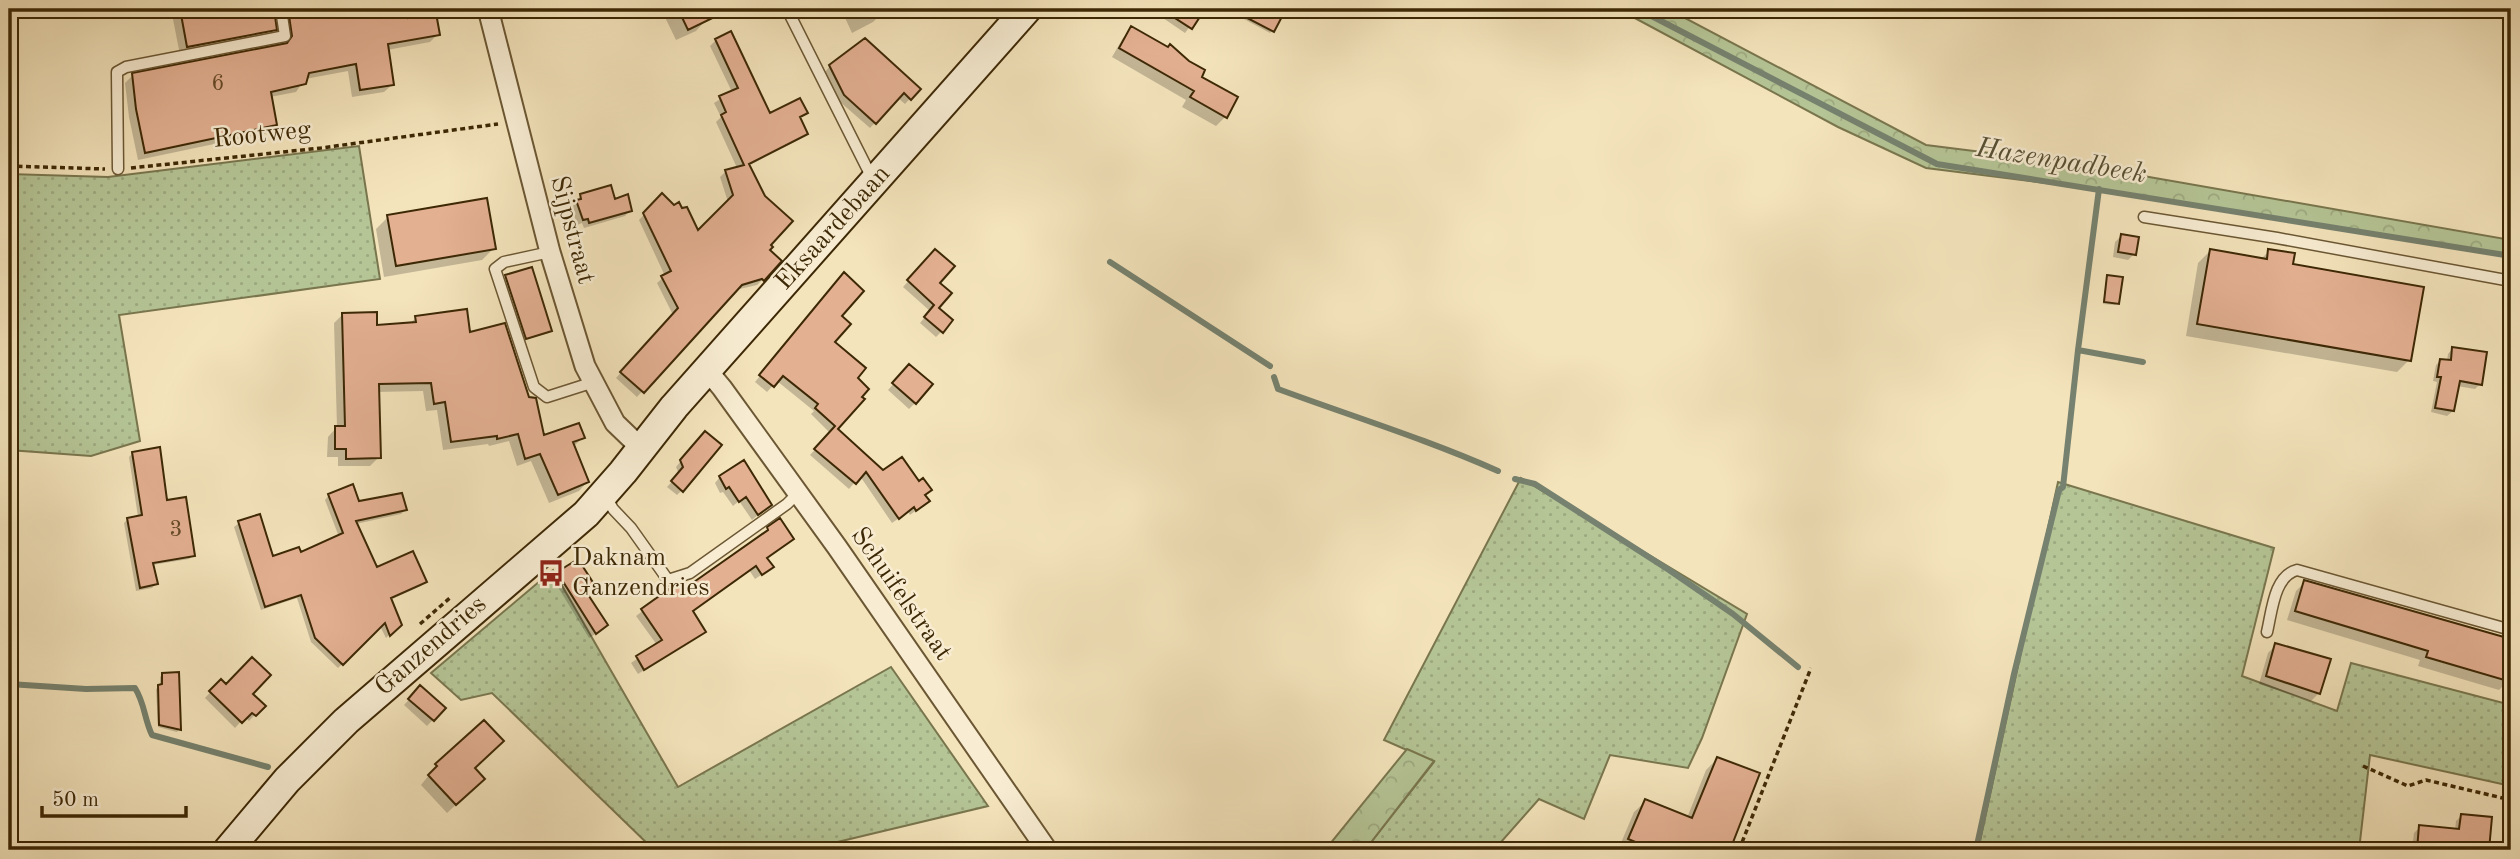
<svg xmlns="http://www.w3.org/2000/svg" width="2520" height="859" font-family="'Old Standard TT',serif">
<defs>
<pattern id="grass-dots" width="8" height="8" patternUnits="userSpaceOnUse" patternTransform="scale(1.75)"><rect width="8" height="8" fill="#b5c596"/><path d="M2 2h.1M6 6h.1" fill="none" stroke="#9da980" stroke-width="1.8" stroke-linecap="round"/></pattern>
<pattern id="forest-crowns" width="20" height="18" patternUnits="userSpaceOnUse" patternTransform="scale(1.75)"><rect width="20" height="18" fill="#b5c596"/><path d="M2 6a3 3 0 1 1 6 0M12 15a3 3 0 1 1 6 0" fill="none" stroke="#9da980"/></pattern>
</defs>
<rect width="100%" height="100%" fill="#f4e4bc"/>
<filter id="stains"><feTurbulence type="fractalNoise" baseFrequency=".00286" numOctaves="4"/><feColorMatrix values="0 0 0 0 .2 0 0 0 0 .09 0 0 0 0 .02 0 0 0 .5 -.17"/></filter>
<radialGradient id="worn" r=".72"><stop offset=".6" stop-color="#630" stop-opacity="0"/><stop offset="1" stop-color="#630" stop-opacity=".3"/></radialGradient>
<path fill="url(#grass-dots)" stroke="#79764e" stroke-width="2" d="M359,146L380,279L119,315L140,441L91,456L9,450V174L108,177Z
M1521,478L1747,614L1702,738L1688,768L1610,755L1584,819L1539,799L1494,850H1365L1434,762L1384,740Z
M2058,482L2274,548L2242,676L2337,711L2351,663L2511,705V786L2370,755L2359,850H1978Z
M553,570L678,787L891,667L988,806L804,850H654L492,693L461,700L431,673Z"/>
<path fill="url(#forest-crowns)" stroke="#79764e" stroke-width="2" d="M1618,9H1668L1926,145L2069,163L2511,240V255L2101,190L1926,168L1838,127Z
M1407,749L1434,761L1365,850H1325Z"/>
<path fill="#0003" d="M171,9H404L407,20L438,34L430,42L387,50L393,84L384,92L352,97L348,71L305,79L296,92L270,97L276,124L267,133L138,160L129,117L125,83L133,75L285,45L281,15L272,9L275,29L267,38L180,55Z
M661,9H709L704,11L707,19L696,31L676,40Z
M841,9H880L882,13L873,22L852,33Z
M1160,9H1203L1185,33L1160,16L1164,11Z
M1247,9H1273L1282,13L1270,33L1242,18Z
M1132,29L1199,77L1225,117L1216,126L1182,107L1186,100L1112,57L1123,38Z
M716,40L769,116L806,113L800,118L806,133L800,139L748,166L769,245L763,279L757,285L735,290L637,397L616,378L673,315L657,283L665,276L639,220L662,196L697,233L728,202L720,177L726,171L737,168L716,122L721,117L714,103L732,92L710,46Z
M830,66L919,89L905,104L898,98L870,128L839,101L825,72Z
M581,196L613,201L630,210L625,216L584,228L582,223L577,225L572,207Z
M388,217L494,248L482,260L384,277L376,229Z
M2121,236L2134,254L2128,260L2113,257L2115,242Z
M2210,251L2260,260L2269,251L2291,265L2409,360L2397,372L2186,336L2198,263Z
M935,252L936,308L941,332L936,337L920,323L930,311L903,287Z
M506,277L550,330L548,333L524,340L504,279Z
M2108,277L2118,303L2115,305L2103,304L2106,280Z
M838,280L839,316L832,343L856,379L835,429L883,472L918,484L924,496L922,506L910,515L908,512L892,523L860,476L849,489L810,455L830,433L811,414L814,411L777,381L767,392L755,382Z
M343,314L375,327L409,324L416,318L468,334L528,399L543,437H583L573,447L587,482L579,491L549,503L531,461L517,466L509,441L489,446L488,444L443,450L437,410L426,411L423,391L377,392L379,457L370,466H338V457H327L328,437L337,427L334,323Z
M2453,348L2480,384L2475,389L2457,386L2453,411L2447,416L2431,412L2437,382L2433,381L2436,365L2441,360L2447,361L2448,354Z
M904,372L915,403L909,409L888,390Z
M700,438L682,490L677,495L667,487L679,474L676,467Z
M133,453L166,502L193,556L189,559L152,565L156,584L152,588L136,591L124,523L128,519L138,517L129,457Z
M720,477L770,505L752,520L739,501L733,506L723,492L720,493L715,483Z
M329,495L358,503L405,510L401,514L356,524L376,569L425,582L421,586L390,600L400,624L386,638L380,626L338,668L311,642L297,598L261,610L234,527L239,523L259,516L272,558L300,554L339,537L325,500Z
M779,521L766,559V572L755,579L749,570L691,611L704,632L638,674L631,663L657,645L636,616L672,588L683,591Z
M558,573L591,584L584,591L600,631L589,638L553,579Z
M2305,582L2511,641V669L2508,681L2499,690L2418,666L2420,660L2287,620L2296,591Z
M2276,645L2319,693L2311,701L2259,684L2268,653Z
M163,674L179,729L177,732L158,727L156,689L160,686V677Z
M221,681L226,686L251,694L263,706L249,721L245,717L235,728L205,698Z
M415,693L444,708L427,726L404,705Z
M1717,759L1757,774L1728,850H1618L1634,812L1646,801L1687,818L1706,770Z
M437,765L473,768L474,788L447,813L421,785Z
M2462,815L2490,818L2487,850H2412L2414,833L2420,827L2455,831L2456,821Z
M2363,847L2382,849V850H2361Z"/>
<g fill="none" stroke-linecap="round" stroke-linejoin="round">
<path stroke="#76826f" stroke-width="6" d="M1638,9L1937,164L2511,256
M1110,262L1270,366
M2078,350L2143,362
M1274,377L1278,389C1351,416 1426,439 1498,471
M1515,479L1535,484L1669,570L1733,614L1798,667
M9,684L86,689L135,688C145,704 144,718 152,735L268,767
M1976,850L2014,674L2059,490L2063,487L2078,350L2099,189"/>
</g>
<path fill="#e3b092" stroke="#3d2805" stroke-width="2" d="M180,9H274L277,30L187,47Z
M288,9H406L408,18L436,13L440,35L388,44L394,85L360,90L356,64L309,73L306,84L271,92L277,125L145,153L136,109L132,73L287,43L292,36Z
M678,9H731L688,30Z
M1161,9H1205L1192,29Z
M1230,9H1286L1274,32Z
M1131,26L1168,47L1170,44L1189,61L1205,70L1202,77L1238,97L1227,118L1190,97L1194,91L1119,48Z
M731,31L770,113L800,98L808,113L800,117L808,134L749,164L765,196L793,221L771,245L773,247L770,250L782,261L764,281L762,279L742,285L644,393L620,372L678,308L661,276L671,271L643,213L662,193L674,205L679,202L682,208L687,207L698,230L733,195L725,170L744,165L721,115L726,112L719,96L738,88L715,39Z
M865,38L921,89L911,100L904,93L876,124L844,95L829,65Z
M611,185L615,199L628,194L632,211L589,223L588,219L583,220L576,200L581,199L580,194Z
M487,198L496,249L396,266L387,215Z
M2121,234L2139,237L2136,255L2118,252Z
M935,249L955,266L940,283L952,293L939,308L953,320L943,333L924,317L934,305L907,280Z
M2210,249L2267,259L2268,249L2295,253L2293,264L2424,287L2411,361L2197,324Z
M532,267L552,331L526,339L505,275Z
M844,272L864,291L842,316L851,324L835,342L866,368L858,378L869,389L862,397L865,399L838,429L883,470L902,457L919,481L923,478L932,490L925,495L930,501L916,511L914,507L899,519L866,472L856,484L814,449L835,426L815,408L818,404L783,376L774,387L759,375Z
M2107,275L2123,277L2119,304L2104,302Z
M467,309L470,332L505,323L529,397L536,398L544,435L579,423L585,438L573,442L589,482L558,495L540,454L525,459L518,434L497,439V436L451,442L445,402L434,404L431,383L379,384L381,458L346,459V449H335V426H345L342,313L377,312V325L416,322L415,316Z
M2452,347L2487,352L2482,385L2460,381L2454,411L2435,408L2441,377H2437L2440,359L2451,360Z
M909,364L933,384L916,404L892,383Z
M705,431L722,445L683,492L671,481L683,467L680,460Z
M160,447L167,500L186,497L195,556L153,563L158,584L140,588L127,518L142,515L132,452Z
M744,460L772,505L758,515L746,497L739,502L729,487L726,489L719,476Z
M353,484L359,501L402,493L407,510L356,521L377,567L413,551L427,582L391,598L402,625L390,636L385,623L343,665L315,638L301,595L265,607L238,521L260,514L273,556L299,547L301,552L343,533L328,494Z
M780,518L794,539L767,558L774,567L762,575L756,566L693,611L706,632L644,670L636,656L662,640L641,609L672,587L680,584L684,589L768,530L767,527Z
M578,559L594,584L585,590L608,625L596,634L557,572Z
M2304,580L2511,639V682L2426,657L2428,651L2295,611Z
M2275,643L2331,659L2320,694L2266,676Z
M252,657L271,675L253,694L266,706L256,716L252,713L242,723L209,691L221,679L226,684Z
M179,672L180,700L181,730L159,725L158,685L162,684V673Z
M420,685L446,708L434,721L408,699Z
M484,720L504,741L475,768L485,779L456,805L428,775L437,766L435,764Z
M1717,757L1760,773L1730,850H1655L1628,839L1645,799L1692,818Z
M2461,814L2492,817L2489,850H2417L2419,825L2459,829Z"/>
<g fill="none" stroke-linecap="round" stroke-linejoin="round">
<defs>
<path id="lane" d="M787,9L872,178
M118,169L117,72L126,67L285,36L281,9
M2144,217L2277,238L2511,281
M550,252L504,262L495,269L534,387L547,397L594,382
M606,496L613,509L631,528L668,580L690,573L787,504L798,493
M2267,632C2272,611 2274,576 2297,570L2511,630"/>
<path id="street" d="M488,9L550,252L585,366L615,423L641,448
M707,370L722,388L837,547L1047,850"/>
<path id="secondary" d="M228,850L287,780L346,721L586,514L623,472L674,407L1027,9"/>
</defs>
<use href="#lane" stroke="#6b5733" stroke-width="13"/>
<use href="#street" stroke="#6b5733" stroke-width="23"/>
<use href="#secondary" stroke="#3d2805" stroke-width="32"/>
<path stroke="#3d2805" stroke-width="3.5" stroke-dasharray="5 3.5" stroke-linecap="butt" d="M9,166L105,169
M131,168L321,148L498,124
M420,624L451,597
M2363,766L2408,786L2426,780L2511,800
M1739,850L1811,668"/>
<use href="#lane" stroke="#f8edd3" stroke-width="10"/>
<use href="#street" stroke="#f8edd3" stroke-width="19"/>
<use href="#secondary" stroke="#f8edd3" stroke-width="28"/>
</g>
<defs>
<symbol id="bus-bare" viewBox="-9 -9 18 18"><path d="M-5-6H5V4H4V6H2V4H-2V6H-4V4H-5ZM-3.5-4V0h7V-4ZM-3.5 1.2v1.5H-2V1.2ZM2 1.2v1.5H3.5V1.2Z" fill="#8f2418" stroke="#f8edd3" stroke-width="2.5" paint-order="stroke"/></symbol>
</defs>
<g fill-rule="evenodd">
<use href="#bus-bare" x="532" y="554" width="38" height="38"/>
</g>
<g text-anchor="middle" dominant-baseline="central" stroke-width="5" stroke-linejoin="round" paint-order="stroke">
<g font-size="23" fill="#664a28">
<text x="218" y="83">6</text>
<text x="176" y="529">3</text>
</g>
<g font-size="26" fill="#3d2805" stroke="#f8edd3">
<text transform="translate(262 135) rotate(-6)">Rootweg</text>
<text transform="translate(833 228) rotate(-48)">Eksaardebaan</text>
<text transform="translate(572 230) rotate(75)">Sijpstraat</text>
<text transform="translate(901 594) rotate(55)">Schuifelstraat</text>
<text transform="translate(431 646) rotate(-41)">Ganzendries</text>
</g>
<g font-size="26" fill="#3d2805" stroke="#f8edd3" text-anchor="start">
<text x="572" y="558">Daknam<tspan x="572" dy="30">Ganzendries</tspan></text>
</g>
<g font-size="28" font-style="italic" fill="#554e31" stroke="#f8edd3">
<text transform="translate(2061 162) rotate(9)">Hazenpadbeek</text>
</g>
</g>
<rect width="2520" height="859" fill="none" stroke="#f4e4bc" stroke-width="35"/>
<rect x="10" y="10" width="2499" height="838" fill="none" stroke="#3d2805" stroke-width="3.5"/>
<rect x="18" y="18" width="2485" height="824" fill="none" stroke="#3d2805" stroke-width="2"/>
<path d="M42 806v10h144v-10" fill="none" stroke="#3d2805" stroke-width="3.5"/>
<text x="52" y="806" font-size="21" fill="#3d2805" stroke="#f8edd3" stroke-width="5" paint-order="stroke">50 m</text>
<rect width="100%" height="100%" filter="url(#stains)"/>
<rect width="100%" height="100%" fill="url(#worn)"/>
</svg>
